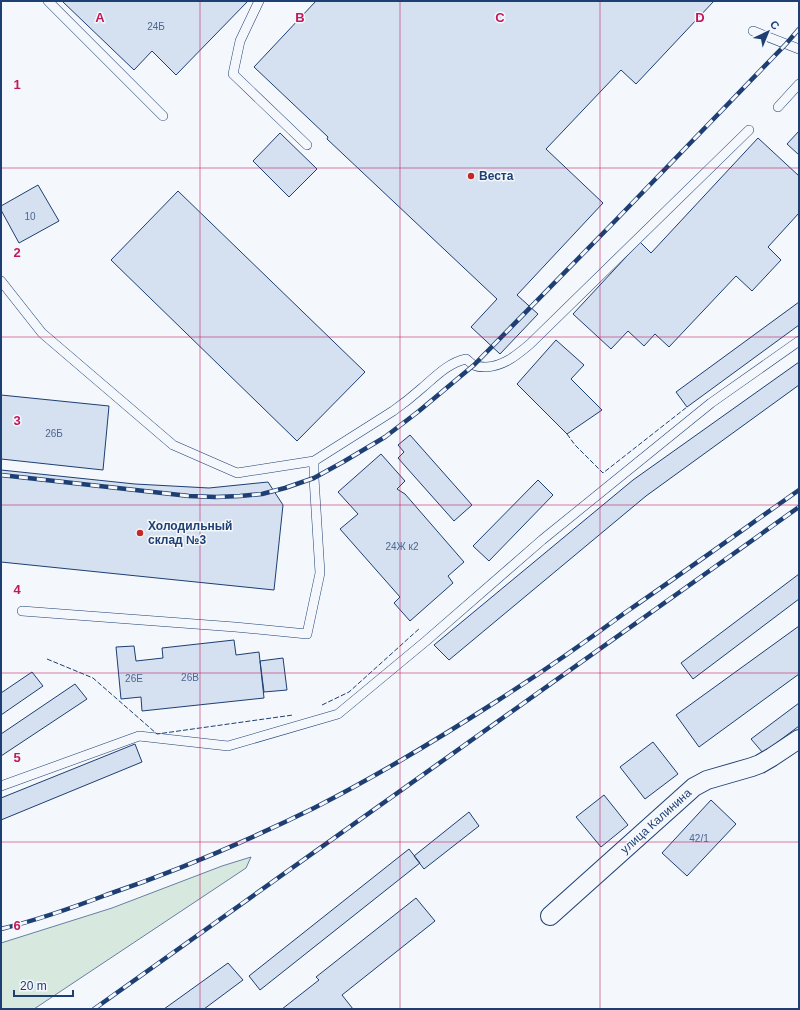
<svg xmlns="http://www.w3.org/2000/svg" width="800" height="1010" font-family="Arial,sans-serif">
<rect width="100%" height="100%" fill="#f4f7fb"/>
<path fill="#d7e8df" stroke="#687fa3" d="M251,857L246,868L34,1009H1V943L112,908L222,866Z"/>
<path fill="#d5e0f0" stroke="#1d3f73" d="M62,1H248L176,75L152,51L134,70Z
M316,1H714L636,84L621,70L546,149L603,203L517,295L538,314L500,354L471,327L497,299L327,139L328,137L254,67Z
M799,131V155L787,144Z
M280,133L317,169L289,197L253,161Z
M758,138L799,176V213L768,247L781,260L752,291L736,276L669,347L655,334L644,346L628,331L611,349L573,314L640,242L651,253Z
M38,185L59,221L19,243L1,210V206Z
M178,191L365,372L297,441L111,260Z
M799,302V325L687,407L676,392Z
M556,340L584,365L571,379L602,410L567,434L517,384Z
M799,362V385L646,496L449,660L434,645L633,480Z
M1,395L109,406L103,470L1,459Z
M410,435L472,505L454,521L398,458L404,452L398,445Z
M381,454L405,481L397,489L405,494L464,562L448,576L453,583L410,621L394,603L400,597L340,529L358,514L338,492Z
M1,470L135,484L209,488L268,482L283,505L274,590L1,562Z
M538,480L553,495L489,561L473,546Z
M799,574V599L693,679L681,663Z
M799,626V674L699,747L676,715Z
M234,640L236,655L259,652L264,698L142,711L141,697L121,699L116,647L134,646L136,661L163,658L162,648Z
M283,658L287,690L264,692L260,661Z
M32,672L43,686L1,715V693Z
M75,684L87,699L1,756V734Z
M799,703V726L763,753L751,739Z
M653,742L678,774L645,799L620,767Z
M135,744L142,762L1,820V798Z
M604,795L628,825L601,847L576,817Z
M711,800L736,824L687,876L662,853Z
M469,812L479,826L424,869L414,856Z
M409,849L420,863L260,990L249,976Z
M416,898L435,921L342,995L353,1009H282L319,980L316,977Z
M228,963L243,980L204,1009H164Z"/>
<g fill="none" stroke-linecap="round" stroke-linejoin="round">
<defs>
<path id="lane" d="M48,1L163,116
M259,1L240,41L233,74L307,145
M753,31L799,49
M778,107L799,84
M1,281L42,333L173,445L237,473L314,461L393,411C403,404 413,396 422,388C436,376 448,363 466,359C469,361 471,364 474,365C477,367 482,367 486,367C504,366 517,355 530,344L749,130
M22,611L235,627L307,634L320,573L314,478V461
M1,786L139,736L228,746L338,714L426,641L542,540L711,403L799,341"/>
<path id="street" d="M550,916L694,787L707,780L752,767L760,764L772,757L799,739"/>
</defs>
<use href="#lane" stroke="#1d3f73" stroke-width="10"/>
<use href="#street" stroke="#1d3f73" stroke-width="20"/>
<use href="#lane" stroke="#f4f7fb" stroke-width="9"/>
<use href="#street" stroke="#f4f7fb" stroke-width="18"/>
<defs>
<path id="rail" d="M1,475L189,496L216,497L240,496L262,494L285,488L314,478L343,462L385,437L419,411L474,365L614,222L786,44L799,29
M1,929C37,920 72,908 106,895C177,871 247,841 314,808C377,776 438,739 497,701C541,673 584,643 626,612C684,572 741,531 799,490
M94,1009L799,507"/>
</defs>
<use href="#rail" stroke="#1d3f73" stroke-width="4.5"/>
<use href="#rail" stroke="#f4f7fb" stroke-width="3" stroke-dasharray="9" stroke-linecap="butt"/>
<path stroke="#1d3f73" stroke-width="1" stroke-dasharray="5 2" stroke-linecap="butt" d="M567,434L575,445L603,473L687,407
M47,659L93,678L157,734L293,715
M322,705L349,692L420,628"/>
</g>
<path fill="none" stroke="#c2185b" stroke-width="1" stroke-opacity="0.55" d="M200,1V1009M400,1V1009M600,1V1009M1,168H799M1,337H799M1,505H799M1,673H799M1,842H799"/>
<g fill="#c62828" stroke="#f4f7fb" stroke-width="1.5">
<circle cx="471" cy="176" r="4"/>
<circle cx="140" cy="533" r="4"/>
</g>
<g text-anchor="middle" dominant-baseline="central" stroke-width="3" stroke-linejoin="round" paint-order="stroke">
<g font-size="10" fill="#4b6792">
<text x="156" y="26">24Б</text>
<text x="30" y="216">10</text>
<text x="54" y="433">26Б</text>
<text x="402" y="546">24Ж к2</text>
<text x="190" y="677">26В</text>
<text x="134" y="678">26Е</text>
<text x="699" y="838">42/1</text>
</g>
<g font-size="12" font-weight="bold" fill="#1d3f73" stroke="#f4f7fb" text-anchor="start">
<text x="479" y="176">Веста</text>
<text x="148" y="526">Холодильный<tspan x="148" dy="14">склад №3</tspan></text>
</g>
<g font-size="12" fill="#1d3f73" stroke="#f4f7fb">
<text transform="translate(656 821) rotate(-42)">улица Калинина</text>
</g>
</g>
<g font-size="13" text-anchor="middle" font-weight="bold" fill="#c2185b" stroke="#f4f7fb" stroke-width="3" stroke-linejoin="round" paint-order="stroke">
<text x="100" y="22">A</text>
<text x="300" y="22">B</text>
<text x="500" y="22">C</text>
<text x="700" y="22">D</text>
<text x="17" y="89">1</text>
<text x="17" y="257">2</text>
<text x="17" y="425">3</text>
<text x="17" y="594">4</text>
<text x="17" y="762">5</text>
<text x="17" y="930">6</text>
</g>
<rect width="800" height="1010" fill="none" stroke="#1d3f73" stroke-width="4"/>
<g transform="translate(768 32) rotate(44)" stroke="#f4f7fb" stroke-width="3" paint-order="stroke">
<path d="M0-3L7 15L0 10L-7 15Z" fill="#1d3f73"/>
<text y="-6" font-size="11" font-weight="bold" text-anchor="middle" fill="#1d3f73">С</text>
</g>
<path d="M14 990v6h59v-6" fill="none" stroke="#1d3f73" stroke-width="2"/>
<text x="20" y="990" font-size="12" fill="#1d3f73" stroke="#f4f7fb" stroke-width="3" paint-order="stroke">20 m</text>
</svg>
